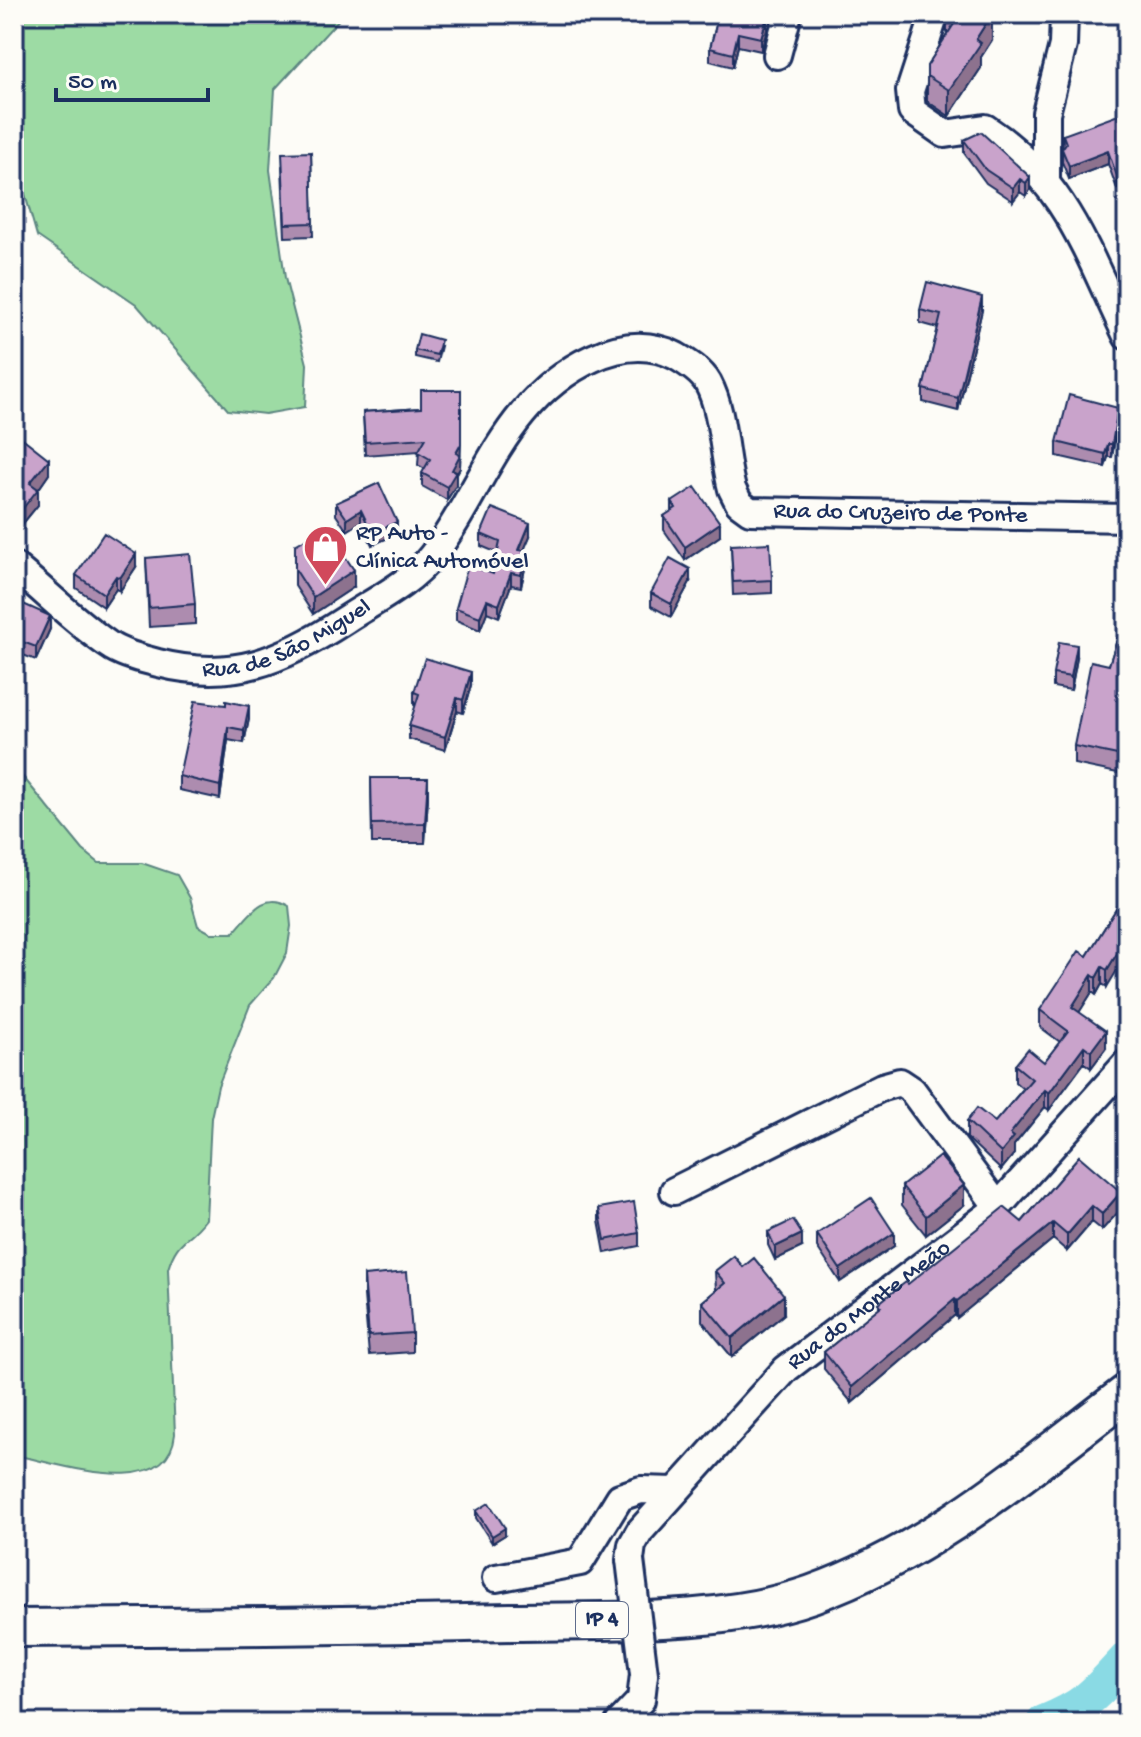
<svg xmlns="http://www.w3.org/2000/svg" width="1141" height="1737" font-family="'Gochi Hand',sans-serif">
<rect width="100%" height="100%" fill="#fdfcf7"/>
<filter id="ink" filterUnits="userSpaceOnUse"><feTurbulence type="fractalNoise" baseFrequency=".0125" numOctaves="2"/><feDisplacementMap in="SourceGraphic" scale="16" xChannelSelector="R" yChannelSelector="G"/><feConvolveMatrix kernelMatrix="1 2 1 2 8 2 1 2 1" color-interpolation-filters="sRGB"/></filter>
<g filter="url(#ink)">
<path fill="#9ddba4" stroke="#5c8581" stroke-width="2" d="M14,14H344L275,89L270,170L285,278L307,364L305,407L265,414L228,410L136,304L37,236L14,156Z
M14,766L83,850L99,863H142L177,875L190,898L198,926L211,933H233C250,915 263,890 289,906L291,926L287,953L274,978L250,1005L218,1086L211,1118L206,1219C188,1243 177,1238 168,1269L175,1434C168,1503 59,1463 14,1455Z"/>
<g fill="none" stroke-linecap="round" stroke-linejoin="round">
<path stroke="#8adae4" stroke-width="36" d="M1044,1723C1087,1706 1097,1692 1127,1659"/>
<defs>
<g id="minor">
<path d="M935,14L910,91L912,111L945,134L985,128C1066,181 1087,253 1127,336"/>
<path d="M777,55L788,14"/>
<path d="M1046,179V113L1063,45L1064,14"/>
<path id="s1" d="M14,566C46,592 77,624 112,647C126,655 142,659 158,663C233,682 282,661 345,620C374,601 411,583 432,556C467,511 487,456 523,413C558,371 622,328 676,356C688,363 701,371 708,383C724,413 723,456 732,489L739,503L750,511L1127,518"/>
<path d="M674,1191L882,1087L900,1082L912,1090L998,1207"/>
<path id="s2" d="M630,1560L632,1545L640,1531L786,1369L995,1210L1127,1063"/>
<path d="M496,1578L580,1562L620,1497L641,1490L675,1491"/>
<path d="M619,1723L641,1700L644,1674"/>
</g>
<path id="highway" d="M14,1628C180,1627 345,1626 511,1622C606,1620 722,1626 812,1594C932,1551 1026,1470 1127,1393"/>
</defs>
<use href="#minor" stroke="#1b2f5e" stroke-width="32"/>
<use href="#highway" stroke="#1b2f5e" stroke-width="42"/>
<use href="#minor" stroke="#fdfcf7" stroke-width="26"/>
<use href="#highway" stroke="#fdfcf7" stroke-width="36"/>
<defs>
<path id="minor-bridge" d="M630,1560L644,1674"/>
</defs>
<use href="#minor-bridge" stroke="#1b2f5e" stroke-width="32" stroke-linecap="butt"/>
<use href="#minor-bridge" stroke="#fdfcf7" stroke-width="26"/>
</g>
<path fill="#ad8caf" stroke="#1b2f5e" stroke-width="2" d="M719,14L767,30L761,51L738,46L733,67L710,61V48Z
M947,19L992,40L981,57V68L949,116L927,101V66L947,35Z
M1127,129V185L1117,189L1108,164L1069,179L1062,162L1063,135Z
M964,140L1030,177V190L1026,196L1020,192L1013,201L986,183L964,153Z
M311,152L313,236L285,237L282,166Z
M920,310H982L958,411L923,402V389L938,328L920,323Z
M441,346L437,362L415,357V350Z
M14,384L16,433L49,474L38,490V505L16,532L14,531Z
M461,390L460,468L456,475V485L447,500L422,486V473L425,469L418,465L419,451L365,455L363,412L421,408Z
M1118,421L1112,457H1108L1105,467L1057,456V442Z
M379,483L397,534L372,545L361,522L347,531L336,515V503Z
M672,502L720,536L685,560L664,530V516L672,511Z
M481,534L530,536L523,551L526,564L521,587L511,585L499,617L487,612L480,630L456,620V608L493,574L498,553L481,546Z
M295,545L354,587L313,614L295,586Z
M731,545L772,580V593L733,595Z
M146,558L195,604V624L149,627Z
M136,567L120,591L116,589L104,607L76,588V575Z
M690,582L671,617L651,606V593Z
M1127,608V775L1074,764V746L1109,665Z
M14,617L50,629L36,660L23,655L17,668L14,667Z
M1077,658L1071,690L1053,687V674Z
M471,685L463,713L457,711L445,750L409,739V726L416,706L414,705V692Z
M249,706V719L244,743L228,740L220,799L179,790V776Z
M371,778L428,797L425,843H372Z
M1123,898L1107,987L1102,984L1096,995L1092,992L1079,1012L1106,1048L1091,1068L1084,1063L1049,1110L1045,1107L1014,1145V1154L1001,1170L967,1138V1121L995,1122L1023,1089L1015,1082V1065L1044,1062L1060,1042L1040,1027V1010L1087,956Z
M1127,1102V1152L1120,1146V1127L1126,1119Z
M1079,1156L1121,1209L1102,1230L1092,1222L1067,1251L1053,1239L957,1318L955,1315L852,1403L824,1369V1352L879,1308V1303L908,1284L1022,1222Z
M902,1186L964,1205L926,1235L902,1205Z
M599,1208L639,1233V1246L605,1253L599,1221Z
M768,1232L802,1247L775,1260L768,1245Z
M817,1234L894,1246L840,1282L817,1247Z
M715,1271L784,1314L732,1357L702,1321V1302L716,1290Z
M364,1276L412,1333V1352L369,1355L364,1295Z
M476,1511L505,1535L492,1543L476,1518Z"/>
<path fill="#8d728e" stroke="#1b2f5e" stroke-width="2" d="M992,14V40L981,57V68L949,116V90L976,39Z
M767,17V30L761,51V38Z
M738,33V46L733,67V54Z
M1108,151V164L1069,179V166Z
M1127,172V185L1117,189V176Z
M1030,177V190L1026,196V183Z
M1020,179V192L1013,201V188Z
M982,297V310L958,411V398Z
M1118,408V421L1112,457V444Z
M461,444L460,468L456,475V485L447,500V487L456,453Z
M1108,444V457L1105,467V454Z
M49,459V474L38,490V505L16,532V517L30,483Z
M361,510V522L347,531V519Z
M397,522V534L372,545V533Z
M530,523V536L519,562V550Z
M720,523V536L685,560V547Z
M526,551V564L521,587V575Z
M136,554V567L120,591V578Z
M690,569V582L671,617V604Z
M354,570V587L313,614V597Z
M511,573V585L499,617V605Z
M116,576V589L104,607V594Z
M487,600V612L480,630V617Z
M50,616V629L36,660V647Z
M23,642V655L17,668V655Z
M1077,645V658L1071,690V677Z
M471,672V685L463,713V700Z
M457,698V711L445,750V737Z
M249,706V719L244,743V730Z
M228,727V740L220,799V786Z
M428,778V797L425,843V823Z
M1127,937V954L1107,987V970Z
M1102,967V984L1096,995V978Z
M1092,975V992L1072,1024V1007Z
M1106,1031V1048L1091,1068V1051Z
M1084,1046V1063L1049,1110V1093Z
M1045,1090V1107L1014,1145V1154L1001,1170V1153L1010,1134Z
M964,1185V1205L926,1235V1216Z
M1121,1192V1209L1102,1230V1214Z
M1092,1206V1222L1067,1251V1235Z
M1053,1223V1239L957,1318V1301Z
M894,1233V1246L840,1282V1269Z
M802,1234V1247L775,1260V1247Z
M784,1295V1314L732,1357V1338Z
M955,1299V1315L852,1403V1387Z
M505,1528V1535L492,1543V1536Z"/>
<path fill="#c9a3cb" stroke="#1b2f5e" stroke-width="2" d="M719,14H756L767,17L761,38L738,33L733,54L710,48Z
M950,14H992L976,39L981,43L949,90L927,76V66L954,24L947,19Z
M1121,114L1127,129V172L1117,176L1108,151L1069,166L1062,149L1066,143L1063,135Z
M981,132L1030,177L1026,183L1020,179L1013,188L986,170L964,140Z
M311,152L313,223L285,224L282,153Z
M927,282L982,297L958,398L923,389L941,315L920,310Z
M419,334L441,340L437,355L415,350Z
M14,384L16,433L49,459L30,483L38,489L16,517L14,515Z
M421,390H461V444L456,453L460,455L452,470L456,472L447,487L422,473L430,459L418,452L426,438L365,442L363,412L421,408Z
M1069,395L1118,408L1112,444H1108L1105,454L1057,442Z
M379,483L397,522L372,533L361,510L347,519L336,503Z
M695,487L720,523L685,547L664,516L676,508L672,502Z
M492,508L530,523L519,550L526,551L521,575L511,573L499,605L487,600L480,617L456,608L468,565L493,574L500,542L481,534Z
M104,533L136,554L120,578L116,576L104,594L76,575Z
M307,538L318,555L336,543L354,570L313,597L295,569V545Z
M770,543L772,580L733,582L731,545Z
M190,554L195,604L149,608L146,558Z
M670,558L690,569L671,604L651,593Z
M21,603L50,616L36,647L23,642L17,655L14,654V617Z
M1127,608V757L1074,746L1091,661L1109,665Z
M1059,642L1077,645L1071,677L1053,674Z
M425,658L471,672L463,700L457,698L445,737L409,726L419,694L414,692Z
M195,701L226,705V701L249,706L244,730L228,727L220,786L179,776Z
M371,778H428L425,823L372,824Z
M1123,898L1127,901V937L1107,970L1102,967L1096,978L1092,975L1072,1007L1106,1031L1091,1051L1084,1046L1049,1093L1045,1090L1010,1134L1014,1137L1001,1153L967,1121L977,1108L995,1122L1032,1079L1015,1065L1028,1049L1044,1062L1068,1031L1040,1010L1079,951L1087,956Z
M1127,1118V1133L1120,1127Z
M940,1156L964,1185L926,1216L902,1186Z
M1079,1156L1121,1192L1102,1214L1092,1206L1067,1235L1053,1223L957,1301L955,1299L852,1387L824,1352L881,1306L879,1303L894,1291L906,1282L908,1284L1004,1207L1022,1222Z
M871,1198L894,1233L840,1269L817,1234Z
M634,1202L639,1233L605,1240L599,1208Z
M793,1220L802,1234L775,1247L768,1232Z
M734,1256L743,1267L754,1258L784,1295L732,1338L702,1302L725,1283L715,1271Z
M407,1272L412,1333L369,1336L364,1276Z
M489,1503L505,1528L492,1536L476,1511Z"/>
</g>
<defs>
<symbol id="shop-pin" viewBox="-11 -11 22 30"><path d="M0 17L-7.5 6A9.5 9.5 0 1 1 7.5 6Z" fill="#d1495b" stroke="#fdfcf7"/><path d="M-5-2.5h2.3a2.7 3.5 0 0 1 5.4 0H5L5.5 6h-11ZM-1.5-2.5h3a1.5 2.3 0 0 0-3 0Z" fill="#fff"/></symbol>
</defs>
<g fill-rule="evenodd">
<use href="#shop-pin" x="300" y="522" width="51" height="69"/>
</g>
<g text-anchor="middle" dominant-baseline="central" stroke-width="8" stroke-linejoin="round" paint-order="stroke">
<rect fill="#fdfcf7" stroke="#5f6c8c" stroke-width="2" x="576" y="1602" width="52" height="36" rx="6"/>
<g font-size="22" font-weight="bold" fill="#1b2f5e">
<text x="602" y="1620">IP 4</text>
</g>
<g font-size="24" fill="#1b2f5e" stroke="#fdfcf7">
<text stroke="none"><textPath href="#s1" startOffset="1160">Rua do Cruzeiro de Ponte</textPath></text>
<text stroke="none"><textPath href="#s1" startOffset="312">Rua de São Miguel</textPath></text>
<text stroke="none"><textPath href="#s2" startOffset="354">Rua do Monte Meão</textPath></text>
</g>
<g font-size="24" fill="#1b2f5e" stroke="#fdfcf7" text-anchor="start">
<text x="356" y="534">RP Auto -<tspan x="356" dy="28">Clínica Automóvel</tspan></text>
</g>
</g>
<rect width="1141" height="1737" fill="none" stroke="#fdfcf7" stroke-width="48"/>
<rect x="24" y="24" width="1093" height="1689" fill="none" stroke="#1b2f5e" stroke-width="3" filter="url(#ink)"/>
<path d="M56 88v12h152v-12" fill="none" stroke="#1b2f5e" stroke-width="4"/>
<text x="68" y="88" font-size="24" fill="#1b2f5e" stroke="#fdfcf7" stroke-width="6" paint-order="stroke">50 m</text>
</svg>
